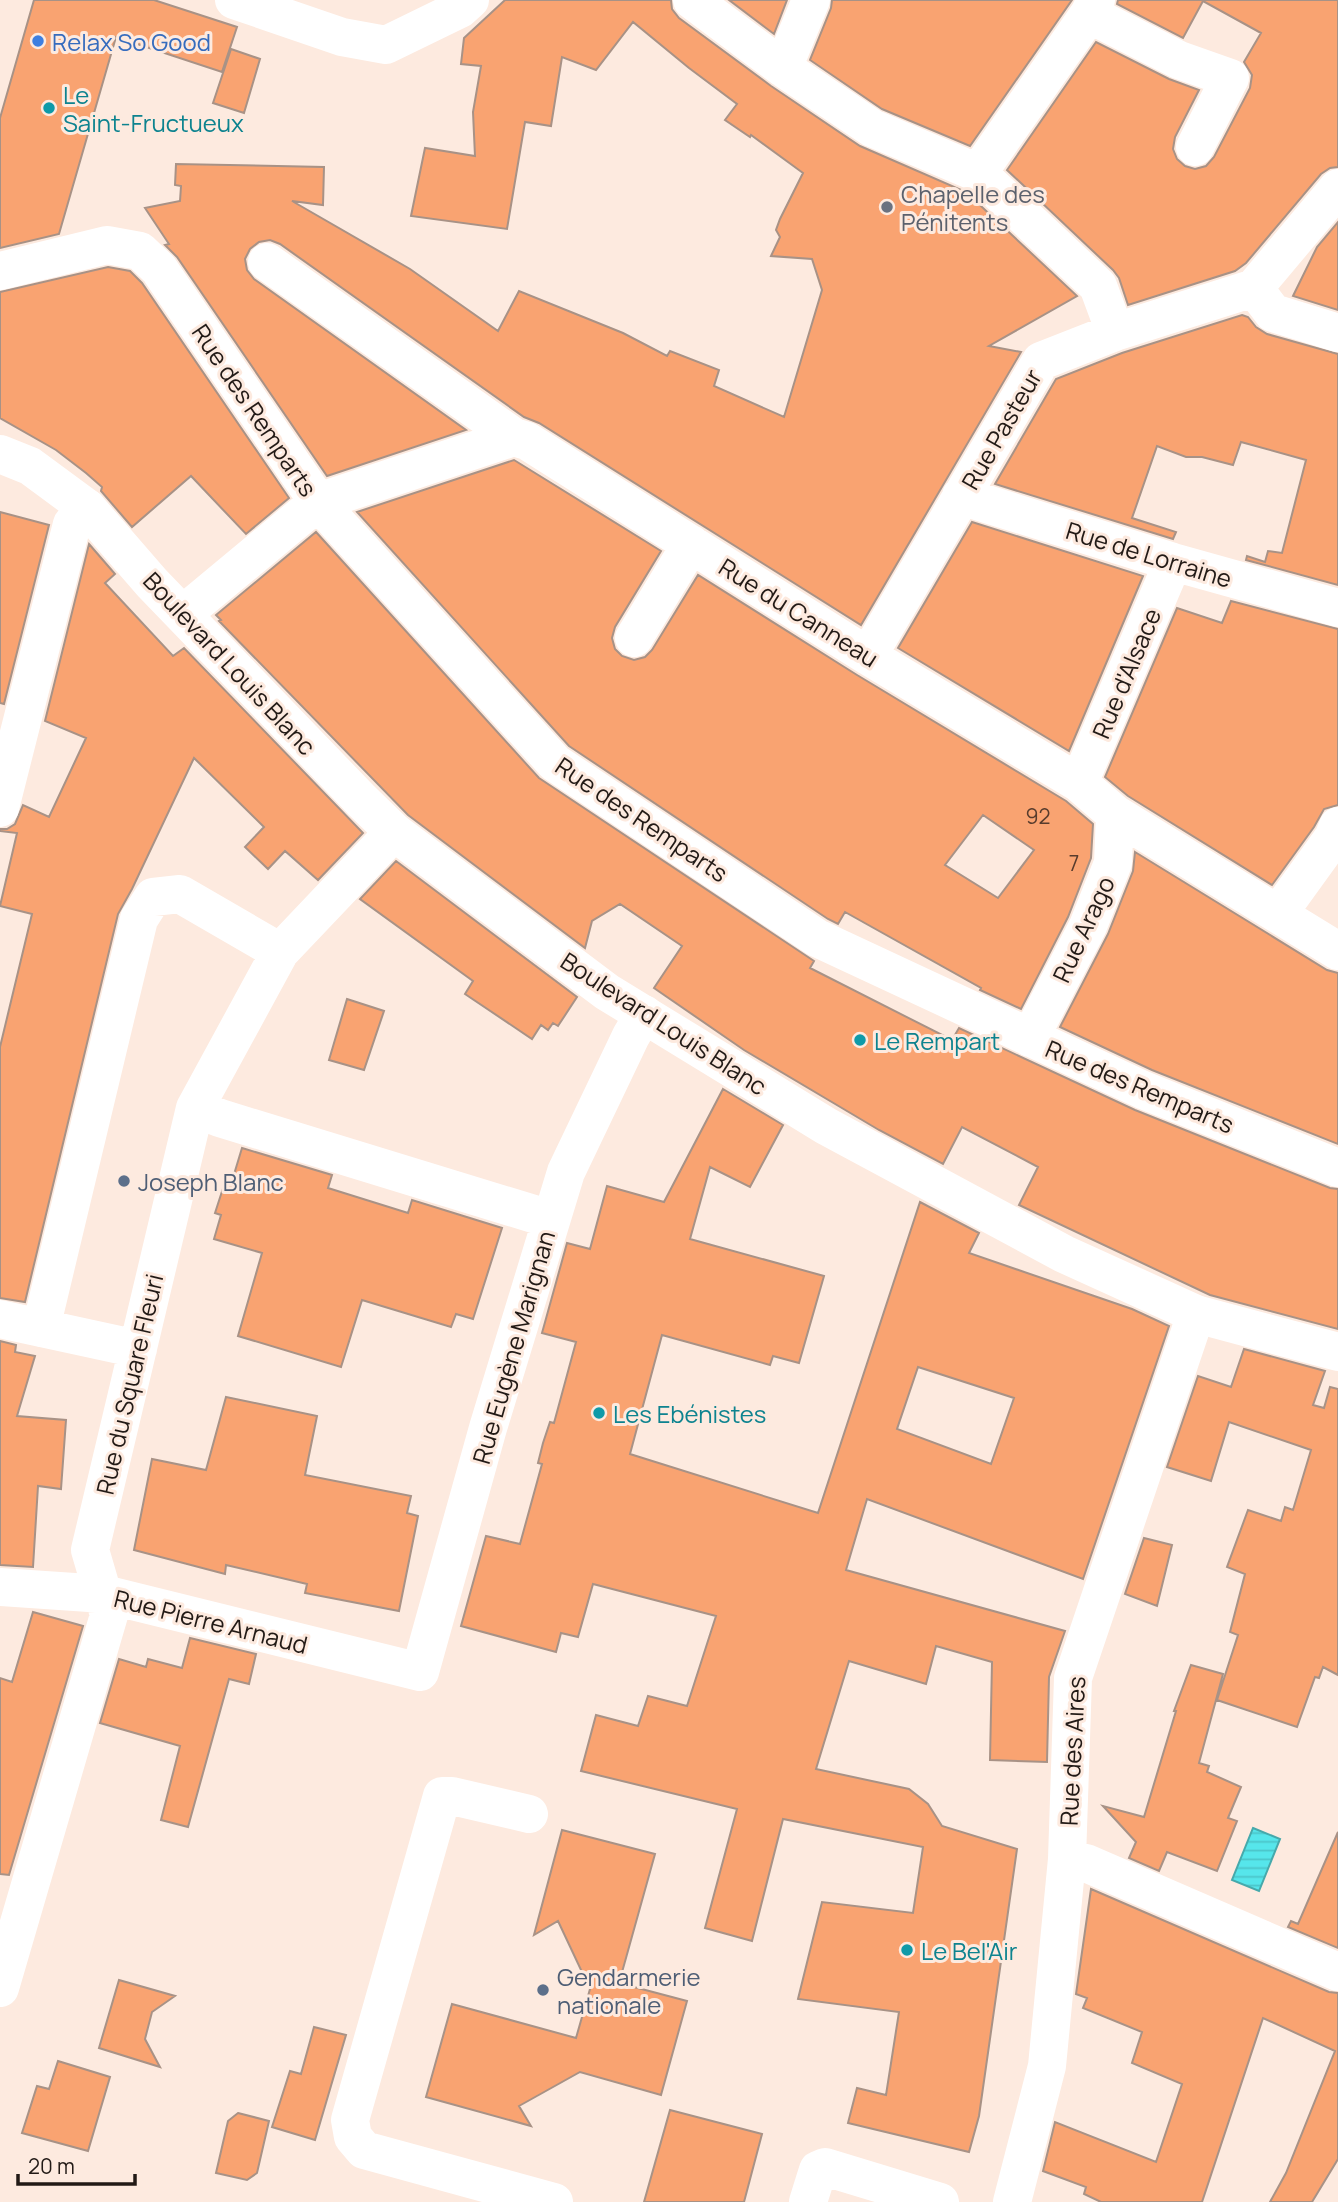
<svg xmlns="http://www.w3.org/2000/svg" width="1338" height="2202" font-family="Manrope,sans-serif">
<defs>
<pattern id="water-rules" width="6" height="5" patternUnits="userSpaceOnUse" patternTransform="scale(1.75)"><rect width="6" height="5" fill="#56e6eb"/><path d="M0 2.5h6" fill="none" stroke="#4bc5c9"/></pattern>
</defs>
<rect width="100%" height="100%" fill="#fdeadf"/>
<path fill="url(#water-rules)" stroke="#46a9ab" stroke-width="2" d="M1253,1828L1280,1839L1259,1891L1232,1880Z"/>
<path fill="#f9a371" stroke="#a89286" stroke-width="2" fill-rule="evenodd" d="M34,0H154L237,27L222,72L116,37L59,234L0,248V118Z
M505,0H671L672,9L679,18L771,86L860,146L966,192L1077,296L989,346L1021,352L861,625L539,423L524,417L280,244L270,240L259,242L250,249L245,259L247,270L254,279L466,430L327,476L177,257L165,245L169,244L145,208L180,201L181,186L175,185L176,164L324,167L323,205L292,201L410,269L498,331L519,291L623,333L667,356L670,351L719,370L714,386L784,417L822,290L812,259L771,256L780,237L776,230L780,219L803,173L751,135L750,137L725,120L737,104L689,68L633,22L596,70L562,57L551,126L525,122L507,229L411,216L425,148L475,156L473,112L481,66L461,64L464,38Z
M729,0H787L774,34Z
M832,0H1072L970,146L882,109L810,60L831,8Z
M1118,0H1338V167L1330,168L1321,174L1246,263L1235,271L1128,305L1119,278L1113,270L1007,170L1096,42L1169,79L1199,90L1175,137L1173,149L1177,159L1185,166L1195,169L1206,166L1214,157L1250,88L1252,75L1244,62L1261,33L1203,1L1183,38L1117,4Z
M231,49L260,59L244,113L213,103Z
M1338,222V310L1293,296L1317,247Z
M108,267L130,271L142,283L289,498L246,534L191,476L132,527L101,491L102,487L86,473L56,450L0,418V292Z
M1242,315L1248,317L1256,327L1267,334L1338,354V585L1246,560L1247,556L1265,562L1268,551L1282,553L1306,460L1241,442L1233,465L1202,457H1186L1157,446L1132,518L1176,532L1173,539L995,484L1056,379L1122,353Z
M514,460L661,551L615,627L612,638L615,649L622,656L634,660L645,657L652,650L698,575L857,675L1066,801L1093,824L1091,858L1068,917L1021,1009L980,990L981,988L845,912L838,924L828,919L569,746L357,512ZM983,815L1034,850L998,898L945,865Z
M0,512L49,525L4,704L0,703Z
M972,522L1143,576L1069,751L898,648Z
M316,532L539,778L814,961L810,968L952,1040L959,1028L1135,1110L1330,1188L1338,1189V1329L1210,1295L1019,1205L1038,1167L962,1127L943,1164L879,1130L744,1050L654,988L682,946L620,904L592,921L585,948L408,815L219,621L221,620L216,615Z
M89,544L115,574L105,583L173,656L184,648L363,833L318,880L285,851L268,869L245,847L264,827L194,758L132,889L118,914L25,1302L0,1298V1047L32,914L0,906L17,833L0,831V829H7L15,824L23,805L49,817L86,738L45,721Z
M1231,601L1338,629V805L1324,809L1314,827L1272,885L1128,796L1105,777L1177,608L1222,623Z
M1135,852L1327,970L1338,973V1144L1152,1070L1060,1027L1108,934L1133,871Z
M396,861L577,997L558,1026L553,1023L548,1030L541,1025L532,1039L465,994L473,981L360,899Z
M347,999L384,1011L364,1070L329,1060Z
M723,1089L783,1125L750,1187L710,1167L690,1239L824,1276L799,1363L773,1356L770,1365L662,1335L630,1454L818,1513L920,1202L979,1233L969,1253L1132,1309L1169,1326L1083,1579L867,1499L846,1570L1065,1631L1049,1677L1047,1762L990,1760L992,1662L936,1646L926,1684L849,1661L816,1769L909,1789L928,1804L942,1826L1017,1849L979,2116L969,2152L848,2123L857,2088L886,2095L899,2012L798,1999L822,1902L913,1913L923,1847L783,1819L752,1941L705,1928L737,1809L581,1771L596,1715L638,1726L648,1696L687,1706L716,1616L593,1584L578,1637L561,1633L556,1652L461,1626L486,1536L520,1544L542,1464L538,1463L543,1443L550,1422L554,1423L576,1342L542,1333L567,1243L590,1249L607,1186L664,1202ZM918,1367L1014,1398L991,1464L897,1429Z
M242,1148L332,1175L328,1188L408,1213L412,1200L502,1228L473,1319L456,1314L451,1327L362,1300L341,1367L238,1336L262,1253L214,1239L221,1215L215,1213L226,1179L232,1181Z
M0,1341L16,1345L15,1352L35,1356L17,1416L66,1420L61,1489L38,1486L33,1567L0,1565Z
M1244,1349L1325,1371L1313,1405L1324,1408L1330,1387L1338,1389V1675L1323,1667L1319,1678L1315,1677L1297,1727L1217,1700L1238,1635L1230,1632L1245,1574L1227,1567L1248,1510L1281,1521L1285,1507L1293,1510L1311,1450L1229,1422L1211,1481L1167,1467L1198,1376L1231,1387Z
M226,1397L317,1416L305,1475L411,1496L407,1513L418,1516L399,1611L305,1593L307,1584L226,1565L225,1574L134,1550L152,1459L206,1470Z
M1144,1538L1172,1545L1157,1606L1125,1594Z
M33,1612L83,1626L9,1875L0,1874V1678L12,1682Z
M190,1638L256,1654L249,1684L229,1679L188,1827L161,1820L180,1746L100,1723L119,1659L146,1667L148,1659L182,1668Z
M1191,1665L1223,1674L1199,1763L1209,1766L1207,1772L1241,1787L1228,1818L1237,1821L1217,1871L1167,1852L1159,1871L1129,1858L1136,1842L1103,1806L1144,1817L1176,1711H1174Z
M562,1830L655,1854L619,1983L687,2001L661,2095L580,2072L519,2106L531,2126L426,2097L452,2004L576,2038L590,1989L558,1921L534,1935Z
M1338,1832V1948L1288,1927L1291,1921L1298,1924Z
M1091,1889L1329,1992L1338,1993V2159L1312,2202H1270L1286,2173L1335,2051L1263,2018L1202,2202H1101L1084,2194L1086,2187L1043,2171L1055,2122L1156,2162L1182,2084L1132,2063L1142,2032L1083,2008L1087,1998L1076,1994Z
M119,1980L175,1996L152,2012L145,2039L160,2067L99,2048Z
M314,2027L346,2035L315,2140L272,2127L290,2071L301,2074Z
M58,2061L110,2077L88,2151L22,2133L37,2086L49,2089Z
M670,2110L762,2134L744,2202H644Z
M238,2113L269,2121L257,2173L247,2180L216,2173L228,2121Z"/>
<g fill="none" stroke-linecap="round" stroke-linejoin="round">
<path stroke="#fff" stroke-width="38" d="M234,0L342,37L386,45L460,9L470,0
M692,0L783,68L872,128L978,173L1098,286L1115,332
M1089,14L1179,60L1230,78L1195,147
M783,68L811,0
M978,173L1089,14L1096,0
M267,262L514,437L527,441L868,656L1079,783L1115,814L1338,951
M0,271L107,245L140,251L159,269L318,502L555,763L817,938L1143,1090L1338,1168
M1254,288L1338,188
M1254,288L1273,313L1338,333
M961,496L1173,562L1338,608
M183,614L318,502L514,437
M634,638L691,544
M868,656L1041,361L1115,332L1254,288
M1079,783L1173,562
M0,808L72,524L87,508
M1278,914L1333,838L1338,826
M1030,1038L1088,926L1113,863L1115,814
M195,1108L220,1118L550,1219
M0,1319L138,1349
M41,1328L139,919L153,897L180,894L280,952
M0,1587L104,1594L420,1672L488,1428L566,1172L631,1036L644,1014
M529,1814L452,1796H442L350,2120L353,2137L364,2150L554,2202
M1067,1859L1086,1863L1338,1972
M0,1988L109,1615L90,1550L195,1108L280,952L394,832
M808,2202L818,2170L825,2167L940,2202
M1012,2202L1047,2066L1067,1859L1073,1678L1196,1314"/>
<path stroke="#fff" stroke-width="38" d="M0,454L30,466L87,508L152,583L361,800L394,832L607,992L826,1126L1064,1254L1196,1314L1338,1352"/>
</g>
<circle fill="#3f7fe0" stroke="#fdeadf" stroke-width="2.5" cx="38" cy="41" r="7"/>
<g fill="#0f9aa8" stroke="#fdeadf" stroke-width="2.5">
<circle cx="49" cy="108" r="7"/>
<circle cx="860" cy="1040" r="7"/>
<circle cx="599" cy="1413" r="7"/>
<circle cx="907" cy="1950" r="7"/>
</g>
<circle fill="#6b7280" stroke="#fdeadf" stroke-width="2.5" cx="887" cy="207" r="7"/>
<g fill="#5c6f8a" stroke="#fdeadf" stroke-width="2.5">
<circle cx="124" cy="1181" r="7"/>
<circle cx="543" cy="1990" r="7"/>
</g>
<g text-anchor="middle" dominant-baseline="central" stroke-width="6" stroke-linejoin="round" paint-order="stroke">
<g font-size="21" fill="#583c2d">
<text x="1038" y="816">92</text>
<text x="1074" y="863">7</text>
</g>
<g font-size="24" fill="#366cbe" stroke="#fdeadf" text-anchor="start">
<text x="52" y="41">Relax So Good</text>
</g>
<g font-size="24" fill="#0d838f" stroke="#fdeadf" text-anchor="start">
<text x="63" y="94">Le<tspan x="63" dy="28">Saint-Fructueux</tspan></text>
<text x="874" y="1040">Le Rempart</text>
<text x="613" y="1413">Les Ebénistes</text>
<text x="921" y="1950">Le Bel'Air</text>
</g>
<g font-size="24" fill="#5b616d" stroke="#fdeadf" text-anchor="start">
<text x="901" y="193">Chapelle des<tspan x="901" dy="28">Pénitents</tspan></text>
</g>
<g font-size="24" fill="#221a16" stroke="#fdeadf">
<text transform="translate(255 410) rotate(56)">Rue des Remparts</text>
<text transform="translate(1001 429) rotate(-60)">Rue Pasteur</text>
<text transform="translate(1149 554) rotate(17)">Rue de Lorraine</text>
<text transform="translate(799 612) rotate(32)">Rue du Canneau</text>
<text transform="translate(230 663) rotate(47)">Boulevard Louis Blanc</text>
<text transform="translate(1126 673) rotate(-67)">Rue d'Alsace</text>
<text transform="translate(642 819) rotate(34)">Rue des Remparts</text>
<text transform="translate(1083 929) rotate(-65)">Rue Arago</text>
<text transform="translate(664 1023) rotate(33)">Boulevard Louis Blanc</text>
<text transform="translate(1140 1086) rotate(23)">Rue des Remparts</text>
<text transform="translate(513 1347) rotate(-74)">Rue Eugène Marignan</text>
<text transform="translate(129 1384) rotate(-77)">Rue du Square Fleuri</text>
<text transform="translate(211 1621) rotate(14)">Rue Pierre Arnaud</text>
<text transform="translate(1072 1751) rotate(-87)">Rue des Aires</text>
</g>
<g font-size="24" fill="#4e5e75" stroke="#fdeadf" text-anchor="start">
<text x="138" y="1181">Joseph Blanc</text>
<text x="557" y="1976">Gendarmerie<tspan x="557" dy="28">nationale</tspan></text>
</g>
</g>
<path d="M18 2174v10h117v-10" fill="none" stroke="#221a16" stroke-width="3.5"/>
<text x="28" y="2174" font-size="21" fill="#221a16" stroke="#fdeadf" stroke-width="5" paint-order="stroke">20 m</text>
</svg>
